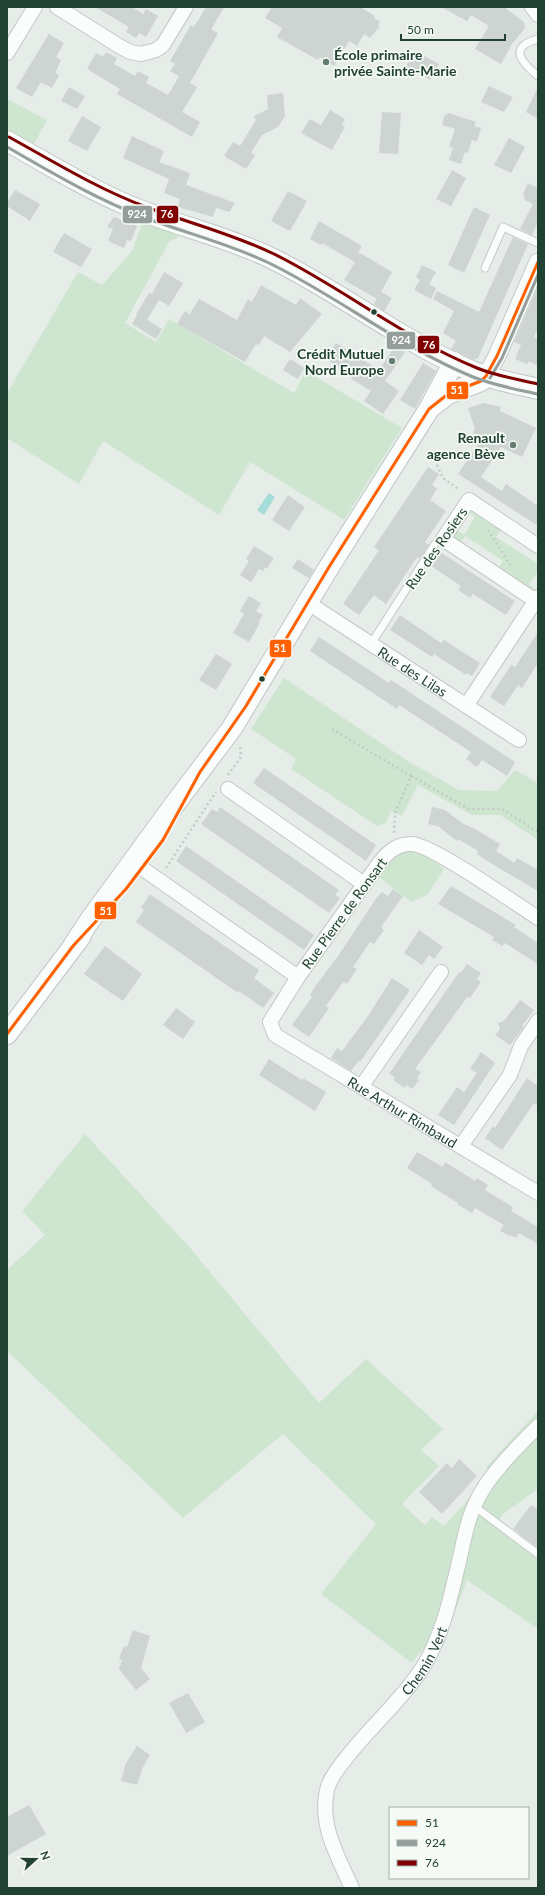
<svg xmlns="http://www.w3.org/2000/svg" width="545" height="1895" font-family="Lato,sans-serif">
<rect width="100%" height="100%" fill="#e6ece8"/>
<path fill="#cee6d0" d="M7,99L47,120L34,144L7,129Z
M143,221L180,236L169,242L125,323L156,342L169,319L294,393L306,371L402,428L344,520L250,462L219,515L103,441L79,484L7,438V393L78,272L102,285L132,251Z
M474,510L502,528L496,537L538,564V571L529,585L536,590L533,592L498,569L503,561L465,536L460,544L452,537L456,530L464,535L475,517L468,512Z
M284,678L411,763L459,790L497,791L515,770L538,783V840L500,815H472L418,785L402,816L391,811L386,823L377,826L291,769L296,759L251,729Z
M409,851L422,853L444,869L427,895L411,902L377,876C387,864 393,855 409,851Z
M85,1134L191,1249L319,1403L366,1359L443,1429L421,1450L439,1466L402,1504L425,1525L432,1517L444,1526L475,1492L490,1471L486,1467L538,1411V1489L503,1514L495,1526L538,1560V1629L467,1580L437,1659L423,1649L412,1663L321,1594L376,1524L283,1434L183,1518L7,1351V1270L45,1235L22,1211Z"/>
<path fill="#a4ddd9" d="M269,493L275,497L264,515L257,510Z"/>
<path fill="#ced4d1" d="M95,7H132L143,14L146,9L158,16L146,37L139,33L136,38L126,32L129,27Z
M206,7H224L212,28V30L218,33L190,83L197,87L182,112L200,122L192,137L117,94L120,89L87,69L96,53L103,57L106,52L117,58L114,64L135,76L138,71L149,77L146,83L168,95L179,76L170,71L175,64L170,61L191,25L194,27Z
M272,7H360L375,16L374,18L380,22L378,25L380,26L370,38L364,34L357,46L349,41L334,66L320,57L318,60L277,37L282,28L265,18Z
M441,7H504L524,22L525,28L512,44L501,64L475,49L489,26L471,15L467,21Z
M49,34L64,43L56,57L61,60L55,73L59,75L52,88L41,82L32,97L16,88Z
M415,51L439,64L430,80L406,66Z
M489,86L513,97L504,112L481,102Z
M69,87L85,96L77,109L61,101Z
M538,87V119L526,112Z
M283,93L285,116L278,127L262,135L251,153L255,155L246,169L224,156L233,142L240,146L256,120L254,116L268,109L267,95Z
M330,110L345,119L342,125L345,127L332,150L301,133L310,119L321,125Z
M382,112L401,113L398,154L379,153Z
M448,113L476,122L474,126L481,128L477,141L472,140L468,153L465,152L461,164L449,160L453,148L449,147L455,129L442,125L445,114L447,115Z
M82,116L101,127L87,151L68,141Z
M132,136L164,151L159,162L190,173L186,185L235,203L229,212L216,208L213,217L178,207L180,199L164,193L169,179L123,158Z
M509,138L525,147L511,173L494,165Z
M452,170L466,178L451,206L436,199Z
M528,183L538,188V222L532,235L520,229L533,204L525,200L523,194Z
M15,190L40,204L30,221L7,206V202Z
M288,191L307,201L290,231L271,221Z
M474,207L490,215L464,273L448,265Z
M114,217L137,226L131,241L127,240L124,248L108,241L113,229L107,227Z
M319,221L362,246L358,252L392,272L381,292L392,298L384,311L374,304L377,299L344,280L355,262L322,243L321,245L310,239Z
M64,233L92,249L81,267L53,252Z
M513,237L528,244L478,358L474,360L451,349L456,341L443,333L454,311L433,299L437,291L479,312Z
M422,265L436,272L429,284L436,288L431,299L414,290L420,280L416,277Z
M164,272L183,283L169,306L159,300L147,320L162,329L156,339L132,324L137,315L136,314L149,293L152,294Z
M261,285L296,305L300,298L322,314L290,352L264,336L259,345L256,344L245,362L177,324L185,311L190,314L199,299L237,320L248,299L252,302Z
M538,287V328L534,337L538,339V366L529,361L527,364L515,359L521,345L514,342Z
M336,343L379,370L395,346L405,352L385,381L399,391L383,414L364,401L371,391L351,379L352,376L326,359Z
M290,359L304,368L298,379L283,370Z
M423,363L436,371L415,409L400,400Z
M484,403L501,407L500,411L536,428L522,457L501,447L481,477L502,491L506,484L538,506V526L458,474L482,438L473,434L475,429L468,408Z
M428,467L439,474L432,485L437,489L430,500L446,511L425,542L429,545L420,559L417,557L386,604L374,595L359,615L343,604L379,550L374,547Z
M288,495L305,507L289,531L272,520Z
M254,546L274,558L267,568L266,567L263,571L259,569L251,582L240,575L249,561L246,559Z
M437,550L515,601L506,615L473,594L470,598L458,590L461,586L428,564Z
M298,559L314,570L309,578L292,568Z
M249,596L261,603L256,611L263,615L258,623H260L249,642L233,633L244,614L240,611Z
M400,615L441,643L444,640L480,663L472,676L467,673L466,675L434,654L432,657L390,630Z
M538,632V663L522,688L518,685L504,706L490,697L511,665L515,667Z
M319,637L389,683L391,680L515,762L507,776L482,760L477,767L466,759L471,752L399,705L397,709L310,651Z
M216,654L232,664L216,690L199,680Z
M264,768L376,845L366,861L253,783Z
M220,807L339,890L335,895L340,898L329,913L201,824L212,809L217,812Z
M432,807L445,810L462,823L477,830L500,844L496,851L514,863L517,858L538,870V891L487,861L477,854L478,851L458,839L457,841L438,826L428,824Z
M186,846L314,935L304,950L176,861Z
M451,886L516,925L514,927L538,943V964L505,943L502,946L492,940L494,937L438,904Z
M393,889L403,896L381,927L384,930L374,944L370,942L353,967L357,969L347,984L343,982L326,1006L329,1008L309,1037L292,1025L312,997L310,995L314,988L338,956L377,897L382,892L388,896Z
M150,894L259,970L254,978L274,993L263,1008L239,991L238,993L136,922L144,910L141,908Z
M419,930L443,947L434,959L429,955L422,965L404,953Z
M105,946L142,974L123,1001L84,974Z
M467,964L481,973L477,979L481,982L470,998L468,996L415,1069L421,1072L417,1078L419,1080L412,1089L406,1085L405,1088L393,1080L395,1077L389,1074L459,972L461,973Z
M392,978L410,990L360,1062L358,1061L351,1071L331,1058L337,1048L342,1051L368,1016Z
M520,1000L534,1010L522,1026L524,1027L510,1045L495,1035L500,1029L498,1023L504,1021Z
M176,1008L195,1022L183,1039L163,1025Z
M481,1052L495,1063L454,1125L438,1115L457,1087L464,1092L477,1073L470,1069Z
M269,1059L302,1080L303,1078L326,1092L315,1111L259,1075Z
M527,1078L538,1086V1106L534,1103L502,1150L485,1138L493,1126L495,1128Z
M417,1152L443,1167L445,1162L475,1181L477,1178L488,1185L485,1190L513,1207L511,1211L538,1227V1244L519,1233L516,1238L510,1235V1236L500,1231L504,1225L475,1208L472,1213L457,1204L458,1203L431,1186L432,1184L407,1168Z
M459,1459L477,1476L442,1514L419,1492L447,1463L452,1468Z
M531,1505L538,1510V1548L513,1529Z
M133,1630L150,1636L141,1668L150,1679L136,1690L119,1669L122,1660L119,1659L124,1646L127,1647Z
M188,1693L205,1722L186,1733L169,1703Z
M137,1746L150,1755L142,1769L137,1785L121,1781L126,1763Z
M29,1805L46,1834L7,1856V1817Z"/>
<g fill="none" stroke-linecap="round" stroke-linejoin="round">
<defs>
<path id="service" d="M538,39C507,47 522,63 538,76
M485,268L503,227L538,243
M371,644L435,544L443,539
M474,1506L538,1554"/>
<g id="minor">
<path d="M57,7L119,46L130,52L141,54L156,50L163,45L186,7"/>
<path d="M532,7L538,15"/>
<path d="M7,53L35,7"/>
<path d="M536,601L443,539L469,500L538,546"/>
<path id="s1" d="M308,603L519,740"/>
<path d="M466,706L538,597"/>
<path d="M228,789L364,884"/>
<path d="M133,862L298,977"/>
<path id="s2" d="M538,918C516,904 430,843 411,844C397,844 388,852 380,862L298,977L270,1022L275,1035L538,1193"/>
<path d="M361,1087L441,972"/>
<path d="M461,1146L510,1075L521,1046L538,1021"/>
<path id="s3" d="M352,1888C338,1857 319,1825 327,1790C330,1778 339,1767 347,1757C371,1726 402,1700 423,1667C444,1633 452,1591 461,1553C465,1534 469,1515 478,1498C492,1471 517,1448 538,1426"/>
</g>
<path id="tertiary" d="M486,376L497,356L538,262"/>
<path id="secondary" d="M7,141C46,163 85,187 127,205C174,225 225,236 271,258C341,292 402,342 474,372C494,380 517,384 538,389
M431,407L448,394L481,381L486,376
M73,946L90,920L174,805L232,728L329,567L429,409L454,362
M7,1034L81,936"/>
</defs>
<use href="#service" stroke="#c3c9c5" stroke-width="9"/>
<use href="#minor" stroke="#c3c9c5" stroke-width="16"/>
<use href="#tertiary" stroke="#c3c9c5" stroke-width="19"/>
<use href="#secondary" stroke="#bfc8c3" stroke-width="22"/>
<path stroke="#c2cbc6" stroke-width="2.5" stroke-dasharray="2 3" stroke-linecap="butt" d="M437,465L443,478L460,490
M488,530L512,568
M332,729L411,776L395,813L394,835
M228,775L241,757L240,745
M411,776L469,809H502L538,832
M166,868L216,792"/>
<use href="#service" stroke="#fbfcfc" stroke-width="7"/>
<use href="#minor" stroke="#fbfcfc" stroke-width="14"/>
<use href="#tertiary" stroke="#fbfcfc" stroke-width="17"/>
<use href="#secondary" stroke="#fbfcfc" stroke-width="20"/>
<defs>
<path id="bus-1" d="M7,1034L73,946L126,889L163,840L200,772L246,706L329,567L429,409L448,394L481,381L486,376L497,356L538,262"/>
<path id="bus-2" d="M7,147C51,172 94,198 141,216C184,233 228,243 269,263C339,297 400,347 473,377C493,385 515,389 537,394
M490,378L502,358L538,275"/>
<path id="bus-3" d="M9,137C54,162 98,189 146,207C189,223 233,234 274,254C343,288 405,339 477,368C496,376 517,379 538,384"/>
</defs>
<use href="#bus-1" stroke="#f5faf6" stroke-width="6"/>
<use href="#bus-2" stroke="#f5faf6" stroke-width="6"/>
<use href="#bus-3" stroke="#f5faf6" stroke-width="6"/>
<use href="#bus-1" stroke="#ff6000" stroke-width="3"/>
<use href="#bus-2" stroke="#949e9a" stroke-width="3"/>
<use href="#bus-3" stroke="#800000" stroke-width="3"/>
</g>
<g fill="#667e72" stroke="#f5faf6" stroke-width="1.5">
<circle cx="326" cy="62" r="4"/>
<circle cx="392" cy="361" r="4"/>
<circle cx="513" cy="445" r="4"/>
</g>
<g fill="#214232" stroke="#f5faf6" stroke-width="1.5">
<circle cx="374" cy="312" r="3.5"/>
<circle cx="262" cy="679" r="3.5"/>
</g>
<g text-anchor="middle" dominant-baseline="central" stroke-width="3.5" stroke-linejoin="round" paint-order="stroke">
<g font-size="14" font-weight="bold" fill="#214232" stroke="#f5faf6" text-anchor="end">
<text x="334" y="54" text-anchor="start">École primaire<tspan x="334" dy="16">privée Sainte-Marie</tspan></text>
<text x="384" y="353">Crédit Mutuel<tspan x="384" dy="16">Nord Europe</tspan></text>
<text x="505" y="437">Renault<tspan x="505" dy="16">agence Bève</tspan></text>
</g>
<g font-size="14" fill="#214232" stroke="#f5faf6">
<text transform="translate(436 548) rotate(-55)">Rue des Rosiers</text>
<text stroke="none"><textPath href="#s1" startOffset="125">Rue des Lilas</textPath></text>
<text transform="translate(344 913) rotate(-54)">Rue Pierre de Ronsart</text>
<text stroke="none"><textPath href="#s2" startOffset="542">Rue Arthur Rimbaud</textPath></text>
<text stroke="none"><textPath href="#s3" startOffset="266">Chemin Vert</textPath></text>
</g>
</g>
<g stroke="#f5faf6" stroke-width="1.5">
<rect x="122" y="205" width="31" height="19" rx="4" fill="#949e9a"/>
<rect x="156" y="205" width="23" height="19" rx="4" fill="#800000"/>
<rect x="386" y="331" width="30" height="19" rx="4" fill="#949e9a"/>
<rect x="417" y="335" width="23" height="19" rx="4" fill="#800000"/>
<rect x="446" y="381" width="23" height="19" rx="4" fill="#ff6000"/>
<rect x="269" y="639" width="23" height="19" rx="4" fill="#ff6000"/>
<rect x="94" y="901" width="23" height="19" rx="4" fill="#ff6000"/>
</g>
<g font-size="11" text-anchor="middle" font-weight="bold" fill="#fff">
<text x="137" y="218">924</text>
<text x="167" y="218">76</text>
<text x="401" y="344">924</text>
<text x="429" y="349">76</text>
<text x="457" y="394">51</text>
<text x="280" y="652">51</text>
<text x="106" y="915">51</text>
</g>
<rect width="545" height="1895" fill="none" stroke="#214232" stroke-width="16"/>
<rect x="389" y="1807" width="140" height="72" fill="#f5faf6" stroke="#a0b0a8"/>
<rect x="397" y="1820" width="20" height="6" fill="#ff6000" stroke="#a0b0a8"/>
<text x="425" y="1827" font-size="12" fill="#214232">51</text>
<rect x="397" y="1840" width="20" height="6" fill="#949e9a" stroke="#a0b0a8"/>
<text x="425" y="1847" font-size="12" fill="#214232">924</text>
<rect x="397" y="1860" width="20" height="6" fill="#800000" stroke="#a0b0a8"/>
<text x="425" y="1867" font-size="12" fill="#214232">76</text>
<g transform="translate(36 1859) rotate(69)" stroke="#f5faf6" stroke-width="3" paint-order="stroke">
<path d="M0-3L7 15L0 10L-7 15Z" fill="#214232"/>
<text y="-6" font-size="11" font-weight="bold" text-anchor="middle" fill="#214232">N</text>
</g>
<path d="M401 34v6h104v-6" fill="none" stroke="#214232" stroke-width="2"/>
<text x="407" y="34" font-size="12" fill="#214232" stroke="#f5faf6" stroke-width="3" paint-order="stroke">50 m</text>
</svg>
